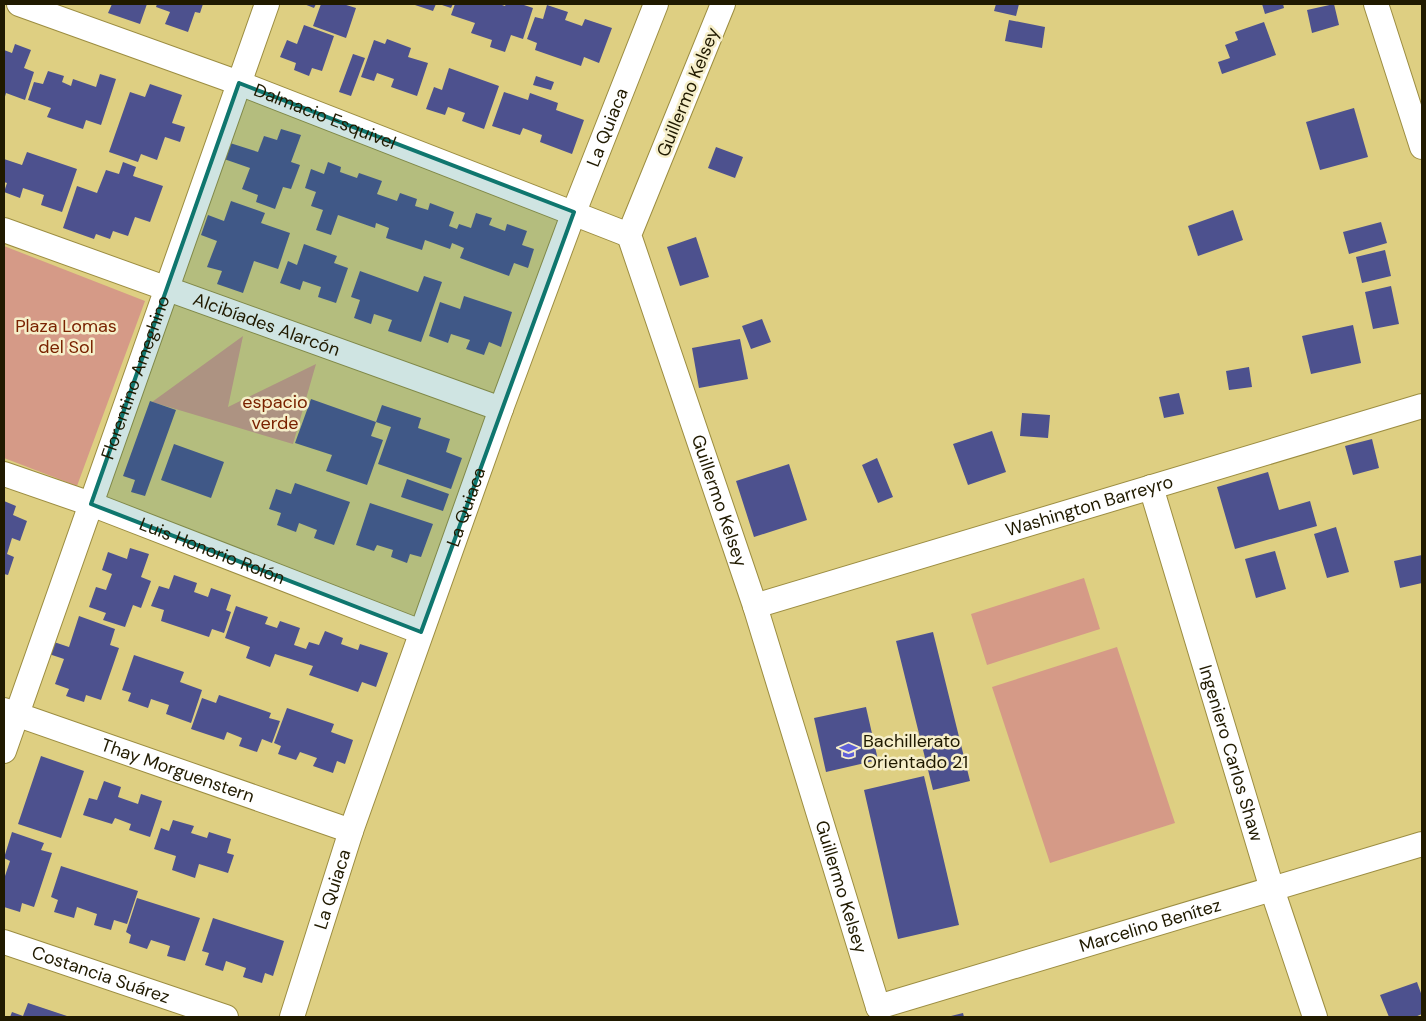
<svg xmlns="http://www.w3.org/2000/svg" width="1426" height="1021" font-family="'DM Sans',sans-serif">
<rect width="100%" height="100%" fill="#decf82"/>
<path fill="#d59a87" d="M4,246L145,301L77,486L4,458Z
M243,336L228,407L316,364L293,444L152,402Z
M1084,578L1100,629L987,665L971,614Z
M1117,647L1175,823L1050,863L992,687Z"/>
<path fill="#4d518e" d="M112,4H147L140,24L108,13Z
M157,4H203L200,13L195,12L188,32L165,24L170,12L156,7Z
M304,4H316L314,8Z
M321,4H343L356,8L346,38L313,26Z
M412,4H436L433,11Z
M439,4H453L451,8Z
M455,4H499L505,6L506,4H521L533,8L523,39L511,35L505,52L490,47L492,40L471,33L475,23L451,15Z
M996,4H1019L1016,16L994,11Z
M1262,4H1283L1284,8L1265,14Z
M1334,4L1339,25L1312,33L1307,10Z
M547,5L568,12L565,20L582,26L585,19L612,28L599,63L584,57L581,66L535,50L537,43L527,39L535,17L543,19Z
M1009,20L1045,27L1042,48L1005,41Z
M1264,22L1276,55L1222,74L1218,62L1230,58L1225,45L1238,40L1235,32Z
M304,25L334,36L322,71L312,68L309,76L294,70L296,63L280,57L287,40L297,44Z
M387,39L411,48L408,57L428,63L417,96L391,87L394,79L377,73L374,81L361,77L374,40L385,44Z
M15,44L31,50L24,68L34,72L25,100L6,93L4,100V50L12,53Z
M353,54L365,58L351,96L339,92Z
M449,68L499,86L484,129L462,121L465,113L448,107L445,115L426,109L434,87L442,90Z
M48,71L64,76L62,82L71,86L73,79L96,87L100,74L116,79L101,125L86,120L83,129L47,117L51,108L28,100L34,82L43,84Z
M536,76L554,82L551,90L533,85Z
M150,84L182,95L172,123L185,127L180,142L165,137L157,160L141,154L138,162L109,152L130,92L145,97Z
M504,92L528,100L530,93L558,103L556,110L584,120L572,154L540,142L542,135L523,128L520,135L492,126Z
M1354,108L1368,157L1320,170L1306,122Z
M281,129L301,135L291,162L300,165L291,189L283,187L275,209L256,202L258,195L242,189L250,168L224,159L230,143L258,152L264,136L277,140Z
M716,147L743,157L735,178L708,168Z
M27,152L77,169L62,212L41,205L44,195L23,188L20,198L4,192L7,183L4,182V159L22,165Z
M123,162L136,167L133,176L163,186L150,222L135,217L128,236L113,231L110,239L96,234L94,239L63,228L77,186L97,193L106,170L119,174Z
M328,162L341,167L340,172L357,178L359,173L382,181L377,194L397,201L400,193L417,199L415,206L428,210L430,203L454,212L449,226L457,229L459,224L471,228L476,213L492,218L489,225L505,231L507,224L527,231L522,245L534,249L528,268L514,263L509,276L460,258L464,248L452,243L450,249L425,240L422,250L386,238L389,228L376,223L375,228L338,215L331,235L316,230L323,210L311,206L316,192L305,188L311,169L324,174Z
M231,201L265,213L261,223L290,233L278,269L254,261L243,293L217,284L222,271L207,267L217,241L201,235L208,215L224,221Z
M1233,210L1243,240L1198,256L1188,226Z
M1381,222L1387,243L1349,254L1343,232Z
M696,237L709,277L680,286L667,247Z
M304,244L337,256L334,263L348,268L336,303L318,297L321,287L303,281L300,290L280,283L288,261L297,265Z
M1385,250L1391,276L1362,283L1356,257Z
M360,271L418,292L424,276L442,282L421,342L388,331L392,320L374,314L371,324L354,318L360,300L351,297Z
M1391,286L1399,324L1373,329L1365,292Z
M464,296L512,312L501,347L489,342L484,355L466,349L470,340L451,334L448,343L429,336L440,302L460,309Z
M762,319L771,342L751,349L742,326Z
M1353,325L1361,363L1311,374L1302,336Z
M740,339L748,379L699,388L692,348Z
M1249,367L1252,387L1229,390L1226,371Z
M1179,393L1184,414L1164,418L1159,397Z
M311,399L376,422L382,405L421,418L418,428L450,439L446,452L462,458L451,489L378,464L391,427L376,422L371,436L383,440L367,485L326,471L332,455L295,443Z
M150,401L176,410L145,496L131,492L135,480L123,476Z
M1022,413L1050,415L1048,438L1020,436Z
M992,431L1006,472L968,485L953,444Z
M1372,439L1379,468L1353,475L1345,446Z
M174,444L224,462L211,498L161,480Z
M877,458L893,497L878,503L862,465Z
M789,464L807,520L754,537L736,481Z
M1268,472L1279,510L1310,501L1317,526L1235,549L1217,487Z
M407,479L449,494L443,511L401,497Z
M295,483L350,502L334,545L314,538L317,530L299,523L296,532L277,525L281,513L269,509L276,489L291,494Z
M4,501L16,506L13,515L27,521L20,541L12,538L7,554L14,557L8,575L4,574Z
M370,503L433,524L421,557L410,554L407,563L391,557L393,550L377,545L374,551L356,545Z
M1336,527L1349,572L1327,578L1314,534Z
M130,548L149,554L141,577L151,581L141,608L133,605L125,627L103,620L106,613L89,607L96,587L106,590L112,574L102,570L108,552L127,559Z
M1275,551L1286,589L1256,598L1245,559Z
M1422,555V583L1400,588L1394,561Z
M174,575L197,583L194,592L208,597L211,588L231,595L226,610L231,612L224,633L212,629L209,637L161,621L164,610L151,606L159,586L169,589Z
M236,606L268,617L265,624L277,628L280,621L300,628L294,645L306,649L309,642L319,645L325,631L343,638L341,644L358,650L360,644L388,653L376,687L362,682L358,692L309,675L313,666L275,654L270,667L246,658L250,647L225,638Z
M79,616L115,629L110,645L119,648L101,700L86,695L84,702L66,696L69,689L55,684L64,659L49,654L54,642L69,647Z
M933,632L970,781L933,790L896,641Z
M134,655L184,672L180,682L202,690L191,723L166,714L169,705L151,699L148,708L128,701L131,693L122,690Z
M219,695L271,713L269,718L280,721L272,743L262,739L257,752L239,746L242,738L227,732L224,740L191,729L202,698L216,703Z
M866,707L878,760L826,772L814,718Z
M287,708L334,724L331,732L353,740L345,764L337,761L333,773L313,766L317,758L300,752L296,760L278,754L281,746L274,743Z
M41,756L84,771L61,838L18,824Z
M924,776L959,925L898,939L864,790Z
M104,781L121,787L118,797L138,804L141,794L162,801L150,837L129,830L131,824L115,818L112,824L83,815L89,798L97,800Z
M173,820L194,826L191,833L207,838L209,832L231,839L227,853L234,855L228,873L199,864L195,878L172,870L176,856L154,849L161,828L169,831Z
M12,832L44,843L41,850L52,853L34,907L22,903L20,912L4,907V876H5L10,861L4,858Z
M61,866L138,891L127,924L114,920L111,930L94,925L97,914L77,907L74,918L54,912L58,900L51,897Z
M137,898L200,918L185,961L167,956L170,946L151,940L147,949L129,943L131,935L126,932Z
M213,918L284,941L273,976L265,973L262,983L243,977L246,968L226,961L223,971L205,965L209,953L202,951Z
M1417,982L1422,996V1014L1415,1017H1389L1380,995Z
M28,1003L70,1017H10L12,1012L23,1016Z
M963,1013L964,1017H947Z"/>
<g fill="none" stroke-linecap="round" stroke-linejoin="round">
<defs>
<g id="street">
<path id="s1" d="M19,4L239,83L629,235"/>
<path id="s2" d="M723,4L629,235L755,606L878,1007"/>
<path d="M1376,4L1422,147"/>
<path id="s3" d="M4,230L501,409"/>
<path id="s4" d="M4,474L91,504L421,632"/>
<path id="s5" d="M1151,487L1272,889L1315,1017"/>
<path id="s6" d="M755,606L1422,406"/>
<path id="s7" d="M4,710L351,831"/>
<path id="s8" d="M4,751L267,4"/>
<path id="s9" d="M4,942L226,1017"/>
<path id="s10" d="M878,1007L1422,844"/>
<path id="s11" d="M292,1017L351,831L501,409L574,212L656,4"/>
</g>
</defs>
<use href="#street" stroke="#9c8d41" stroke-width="26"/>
<use href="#street" stroke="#fff" stroke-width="24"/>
</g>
<path fill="#0f766e" fill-opacity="0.2" stroke="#0f766e" stroke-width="4" stroke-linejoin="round" d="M239,83L574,212L421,632L91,504Z"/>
<defs>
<symbol id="school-bare" viewBox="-9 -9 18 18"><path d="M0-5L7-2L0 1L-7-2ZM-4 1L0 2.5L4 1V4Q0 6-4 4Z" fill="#5f60d8" stroke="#f6efca" stroke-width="2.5" paint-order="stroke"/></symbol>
</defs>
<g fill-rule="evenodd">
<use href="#school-bare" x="836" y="738" width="25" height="25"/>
</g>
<g text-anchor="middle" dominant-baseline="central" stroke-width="5" stroke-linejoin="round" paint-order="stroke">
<g font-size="18" fill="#201a00" stroke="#f6efca">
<text transform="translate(688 92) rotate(-68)">Guillermo Kelsey</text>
<text stroke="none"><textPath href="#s1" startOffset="326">Dalmacio Esquivel</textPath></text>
<text stroke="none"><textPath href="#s11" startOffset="944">La Quiaca</textPath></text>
<text stroke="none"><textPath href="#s3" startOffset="279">Alcibíades Alarcón</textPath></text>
<text stroke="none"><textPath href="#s8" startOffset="396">Florentino Ameghino</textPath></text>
<text stroke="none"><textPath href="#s2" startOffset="530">Guillermo Kelsey</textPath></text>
<text stroke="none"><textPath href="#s6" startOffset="349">Washington Barreyro</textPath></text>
<text stroke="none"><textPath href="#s11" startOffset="539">La Quiaca</textPath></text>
<text stroke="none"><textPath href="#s4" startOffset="222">Luis Honorio Rolón</textPath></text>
<text stroke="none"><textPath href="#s5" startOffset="278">Ingeniero Carlos Shaw</textPath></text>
<text stroke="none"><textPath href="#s7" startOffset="184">Thay Morguenstern</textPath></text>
<text stroke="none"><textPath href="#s2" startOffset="935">Guillermo Kelsey</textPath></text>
<text stroke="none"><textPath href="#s11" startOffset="134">La Quiaca</textPath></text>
<text stroke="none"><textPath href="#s10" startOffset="284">Marcelino Benítez</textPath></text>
<text stroke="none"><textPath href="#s9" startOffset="102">Costancia Suárez</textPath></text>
</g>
<g font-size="18" fill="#792200" stroke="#f6efca">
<text x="66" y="326">Plaza Lomas<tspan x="66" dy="21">del Sol</tspan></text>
<text x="275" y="402">espacio<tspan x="275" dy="21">verde</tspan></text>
</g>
<g font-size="18" fill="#201a00" stroke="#f6efca" text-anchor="start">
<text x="863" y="741">Bachillerato<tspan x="863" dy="21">Orientado 21</tspan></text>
</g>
</g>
<rect width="1426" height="1021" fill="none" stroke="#201a00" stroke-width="10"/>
</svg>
